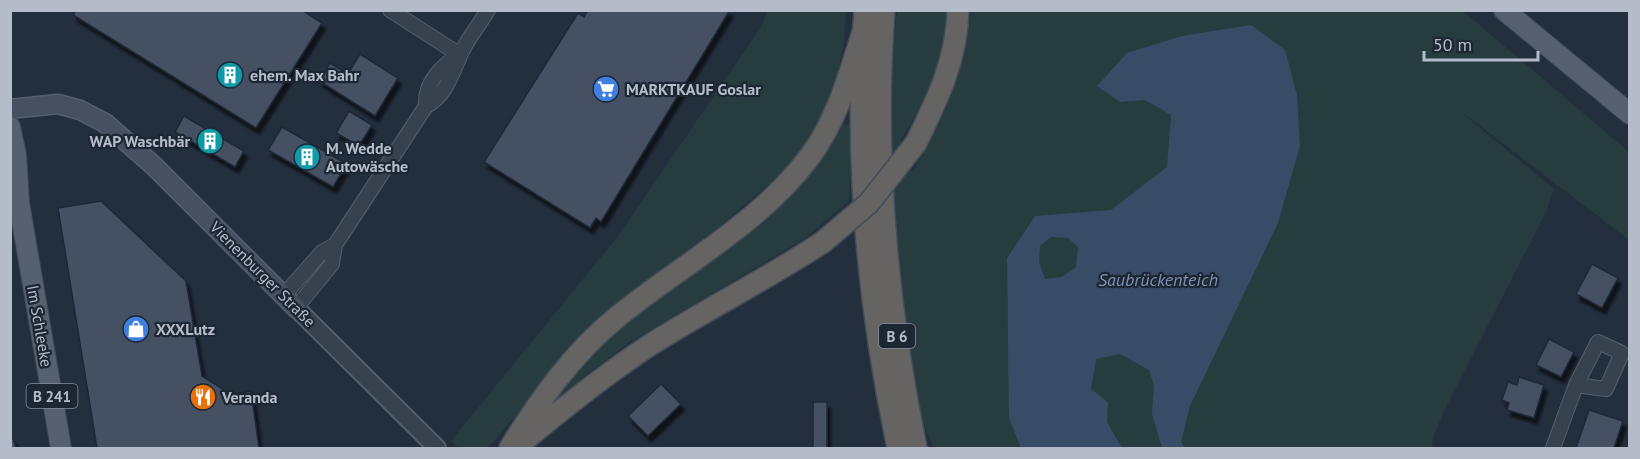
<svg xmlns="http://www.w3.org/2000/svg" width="1640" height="459" font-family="'PT Sans',sans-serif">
<defs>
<filter id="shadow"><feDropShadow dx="3.5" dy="6" stdDeviation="1.5" flood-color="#0009"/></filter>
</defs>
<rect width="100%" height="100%" fill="#242f3e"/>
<path fill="#263c3f" d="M768,11H846L844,45L833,92L816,131L783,172L721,225L608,309L488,448H459L451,441L618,236L761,27Z
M897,11H949L941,66L926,99L901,139L912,172C944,122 966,69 971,11H1463L1629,152V240L1454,106L1554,189L1546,212L1444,411L1433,438L1432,448H934L920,417L905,323L893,197V50Z
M841,123L852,126L849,201L804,239L630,342L587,374L543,415L571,371L649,300L765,222L794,193L826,151Z"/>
<path fill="#394c67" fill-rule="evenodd" d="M1251,25L1285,50L1297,95L1300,146L1278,223L1190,406L1181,442L1185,448H1162L1152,414L1154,385L1149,370L1120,354L1096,359L1091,389L1108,402L1107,422L1122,448H1021L1009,418L1007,258L1035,216L1111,210L1167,167L1171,115L1145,100L1120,102L1097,86L1127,53L1182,36ZM1051,237L1068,238L1078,247L1076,267L1062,277L1045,279L1039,262L1040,246Z"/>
<path fill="#455162" stroke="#1f2835" stroke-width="1.5" filter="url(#shadow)" d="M76,10H302L322,23L256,128L73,15Z
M588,10H730L601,222L596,218L590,228L484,162L578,13L584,17Z
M360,54L398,78L375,116L319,81L330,63L348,74Z
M349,111L372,125L359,146L336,133Z
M184,116L244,151L235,167L175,132Z
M282,127L347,164L333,187L268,150Z
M101,201L186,281L202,376L232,395L251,391L259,448H97L58,208Z
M1592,264L1618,278L1602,308L1576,294Z
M1549,339L1574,352L1561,377L1536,365Z
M1519,377L1544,385L1534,418L1507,410L1509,403L1502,400L1508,382L1517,385Z
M661,384L681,404L648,436L628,416Z
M813,402H827V448H813Z
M1589,410L1623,421L1614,448H1576Z
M10,438H13L16,448H10Z"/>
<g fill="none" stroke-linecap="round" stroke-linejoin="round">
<defs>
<path id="minor" d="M390,10L460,55
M426,106C424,84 441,65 460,55
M284,295L322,252L335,245L426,106C445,97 452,74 460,56C466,40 479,26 488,10
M296,308L332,264L335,245
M1553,448L1576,385L1598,342L1622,353L1606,389L1576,385"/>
<path id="tertiary" d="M296,308L437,448"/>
<path id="secondary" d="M10,109L58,104L80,110L105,123L154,166L296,308"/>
<path id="primary" d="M1504,10L1630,114
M10,127L16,155L19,203L61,448"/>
<path id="trunk" d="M865,10C854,156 868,306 898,448
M884,10C873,157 887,305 916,448
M916,143C937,100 957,60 958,10
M520,444C562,409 604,375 650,345C707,309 767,279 823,242
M510,448C539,401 572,354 616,318C682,264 760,224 811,155C838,118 850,72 864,29"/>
</defs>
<use href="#minor" stroke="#565f6c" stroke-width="16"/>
<use href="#tertiary" stroke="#565f6c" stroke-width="20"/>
<use href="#secondary" stroke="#565f6c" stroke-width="21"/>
<use href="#primary" stroke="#414a57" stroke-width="22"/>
<use href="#trunk" stroke="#434c59" stroke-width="24"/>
<use href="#minor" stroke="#38414e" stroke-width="14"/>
<use href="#tertiary" stroke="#38414e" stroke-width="16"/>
<use href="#secondary" stroke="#465061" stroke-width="18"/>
<use href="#primary" stroke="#56606e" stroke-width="20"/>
<use href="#trunk" stroke="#656462" stroke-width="21"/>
<defs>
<path id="trunk-bridge" d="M823,242L869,203L916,143"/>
</defs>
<use href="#trunk-bridge" stroke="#434c59" stroke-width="24" stroke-linecap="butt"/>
<use href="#trunk-bridge" stroke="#656462" stroke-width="21"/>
</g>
<defs>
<symbol id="building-disc" viewBox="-11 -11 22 22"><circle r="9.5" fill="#0f9aa8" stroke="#1d2633"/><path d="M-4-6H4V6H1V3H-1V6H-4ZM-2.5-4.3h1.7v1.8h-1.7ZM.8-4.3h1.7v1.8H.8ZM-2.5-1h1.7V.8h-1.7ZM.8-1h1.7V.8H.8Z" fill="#fff"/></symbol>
<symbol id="supermarket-disc" viewBox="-11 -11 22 22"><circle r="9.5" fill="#3f7fe0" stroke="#1d2633"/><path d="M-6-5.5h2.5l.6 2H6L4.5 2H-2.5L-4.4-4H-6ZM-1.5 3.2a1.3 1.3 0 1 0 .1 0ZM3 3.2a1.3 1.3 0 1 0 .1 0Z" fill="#fff"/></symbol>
<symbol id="shop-disc" viewBox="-11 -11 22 22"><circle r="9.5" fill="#3f7fe0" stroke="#1d2633"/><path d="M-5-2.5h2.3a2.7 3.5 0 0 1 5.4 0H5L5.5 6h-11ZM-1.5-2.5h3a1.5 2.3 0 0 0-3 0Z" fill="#fff"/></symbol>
<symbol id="restaurant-disc" viewBox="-11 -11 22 22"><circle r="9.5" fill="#e8710a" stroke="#1d2633"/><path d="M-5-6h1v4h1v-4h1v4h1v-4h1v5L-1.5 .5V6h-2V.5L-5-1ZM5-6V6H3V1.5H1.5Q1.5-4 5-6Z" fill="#fff"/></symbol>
</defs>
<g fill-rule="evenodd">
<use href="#building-disc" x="215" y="60" width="30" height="30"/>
<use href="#supermarket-disc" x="591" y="74" width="30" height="30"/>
<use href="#building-disc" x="195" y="126" width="30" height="30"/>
<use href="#building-disc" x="292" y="142" width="30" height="30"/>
<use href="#shop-disc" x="121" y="314" width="30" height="30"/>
<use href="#restaurant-disc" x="188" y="382" width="30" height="30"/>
</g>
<g text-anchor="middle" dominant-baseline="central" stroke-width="4.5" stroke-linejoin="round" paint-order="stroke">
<g fill="#1d2633" stroke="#878f9c" stroke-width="1.5">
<rect x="879" y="324" width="36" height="24" rx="4.5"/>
<rect x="26.5" y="384" width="51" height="24" rx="4.5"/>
</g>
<g font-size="15" font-weight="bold" fill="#b4bcc9">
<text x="897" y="336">B 6</text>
<text x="52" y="396">B 241</text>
</g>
<g font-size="16" font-weight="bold" fill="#b4bcc9" stroke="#1d2633" text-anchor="start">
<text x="250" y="75">ehem. Max Bahr</text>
<text x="626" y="89">MARKTKAUF Goslar</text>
<text x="190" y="141" text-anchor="end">WAP Waschbär</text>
<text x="326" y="148">M. Wedde<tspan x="326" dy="18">Autowäsche</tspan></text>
<text x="156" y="329">XXXLutz</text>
<text x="222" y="397">Veranda</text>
</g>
<g font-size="16" fill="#b4bcc9" stroke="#1d2633">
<text transform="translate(263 274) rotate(45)">Vienenburger Straße</text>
<text transform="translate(40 326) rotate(80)">Im Schleeke</text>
</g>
<g font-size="18" font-style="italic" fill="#7c92b1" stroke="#1d2633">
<text x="1158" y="279">Saubrückenteich</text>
</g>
</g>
<rect width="1640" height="459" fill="none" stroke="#b4bcc9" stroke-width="24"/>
<path d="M1424 51v9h114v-9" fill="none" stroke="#b4bcc9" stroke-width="3"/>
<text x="1433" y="51" font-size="18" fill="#b4bcc9" stroke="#1d2633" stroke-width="4.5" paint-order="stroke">50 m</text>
</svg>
